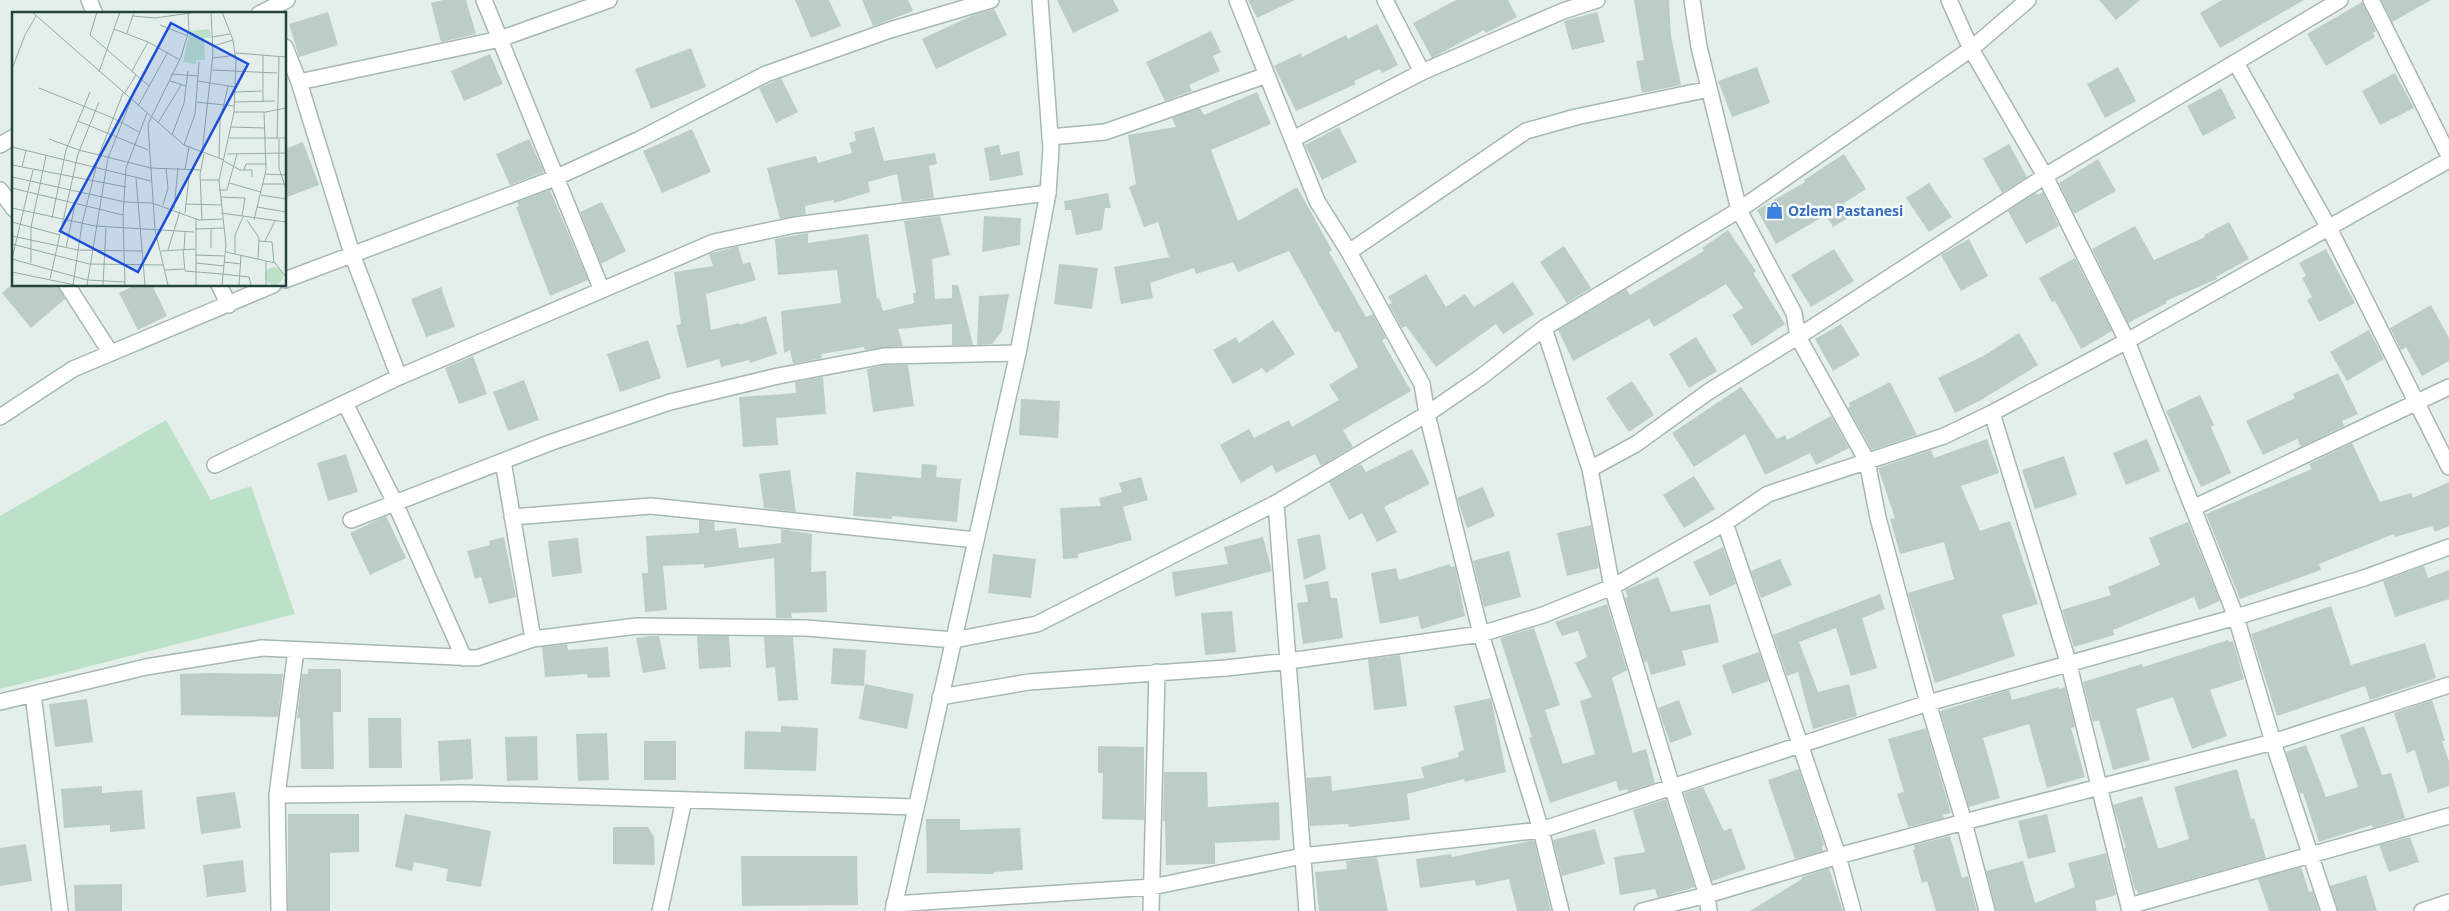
<svg xmlns="http://www.w3.org/2000/svg" width="2449" height="911" font-family="'Open Sans',sans-serif">
<rect width="100%" height="100%" fill="#e4efeb"/>
<path fill="#bbe2c9" d="M166,420L211,500L251,486L295,614L0,689V516Z"/>
<path fill="#bccdc7" d="M443,0H466L476,34L441,42L431,3Z
M795,0H829L841,26L811,38Z
M862,0H908L913,11L873,26Z
M1057,0H1113L1119,11L1073,33Z
M1248,0H1295L1257,18Z
M1456,0H1508L1517,17L1486,33L1484,30L1432,58L1413,23Z
M1634,0H1669L1671,36L1681,85L1642,93L1636,61L1644,60Z
M2099,0H2140L2116,20Z
M2222,0H2304L2220,48L2200,13Z
M2381,0H2431L2392,22Z
M2362,2L2376,31L2373,33L2375,37L2326,66L2307,34Z
M994,9L1007,35L936,69L922,39L973,15Z
M328,12L338,45L299,57L289,24Z
M1597,12L1605,42L1572,50L1564,21Z
M1377,24L1398,65L1382,73L1380,69L1354,81L1356,84L1296,111L1274,66L1301,53L1302,57L1346,35L1348,39Z
M1211,31L1221,52L1213,56L1220,71L1189,85L1192,91L1165,101L1146,62Z
M691,48L706,87L651,109L635,69Z
M490,54L503,84L464,101L451,71Z
M1757,67L1770,103L1732,117L1718,81Z
M2118,67L2136,101L2105,118L2087,84Z
M2395,73L2414,108L2380,125L2362,91Z
M781,78L798,112L776,123L759,88Z
M2221,88L2236,118L2203,136L2187,106Z
M1257,92L1271,124L1211,150L1238,221L1297,187L1332,250L1329,252L1366,317L1373,314L1386,338L1382,340L1411,391L1343,430L1353,447L1321,466L1315,454L1276,473L1272,465L1241,483L1220,445L1249,429L1254,438L1289,420L1292,427L1339,400L1329,385L1358,367L1339,331L1335,333L1289,251L1238,272L1233,262L1196,274L1194,268L1150,283L1153,298L1121,304L1114,267L1169,257L1158,222L1144,227L1129,187L1136,184L1128,135L1176,127L1172,118L1200,108L1204,115Z
M874,127L884,161L935,153L937,164L929,166L934,198L902,202L897,174L868,182L870,192L834,203L833,200L805,206L806,214L780,219L767,168L816,156L818,163L852,153L849,143L856,141L854,132Z
M1339,127L1357,162L1322,180L1305,145Z
M692,129L711,172L662,193L643,151Z
M529,139L544,172L510,185L496,154Z
M303,142L319,185L285,198V149Z
M2009,144L2027,177L2002,193L1983,159Z
M999,145L1001,155L1019,151L1023,175L990,181L984,148Z
M1844,154L1866,189L1844,203L1849,210L1844,213L1848,218L1833,227L1826,215L1776,244L1757,210L1805,182L1804,180Z
M2098,159L2116,191L2074,214L2059,183Z
M1929,183L1952,217L1929,232L1906,198Z
M550,190L588,280L550,296L516,207L519,206L517,202Z
M2043,192L2059,226L2026,244L2008,211L2036,193L2037,195Z
M1108,193L1111,208H1105L1102,230L1076,235L1071,210H1065L1064,201Z
M602,202L626,251L601,264L580,212Z
M940,216L950,255L932,259L935,299L952,298V285H958L973,345H952V324L898,329L903,346L865,350L864,347L821,354L822,358L793,364L790,350L784,353L781,311L841,303L837,270L778,275L775,239L808,233V243L868,234L877,299L879,298L883,311L914,303L913,293H916L904,221Z
M984,216L1021,218L1020,245L982,252Z
M2229,222L2249,259L2216,277L2217,279L2166,301L2167,303L2128,323L2092,249L2135,226L2154,260L2205,237L2204,235Z
M1728,230L1756,271L1753,273L1785,324L1752,346L1732,315L1743,308L1726,284L1654,327L1649,319L1573,361L1558,330L1626,289L1630,295L1669,272L1704,251L1702,248Z
M1969,239L1988,276L1961,291L1941,255Z
M738,246L743,264L750,262L756,280L706,294L711,330L739,323V325L766,316L777,354L750,363L749,360L721,367L719,359L687,368L676,325L681,324L674,272L713,266L709,254Z
M1564,246L1591,288L1567,303L1540,262Z
M1834,249L1854,281L1811,307L1791,275Z
M2326,249L2355,303L2319,322L2307,300L2312,297L2302,278L2306,276L2299,263Z
M2075,258L2112,331L2081,349L2055,301L2052,302L2039,278Z
M1059,264L1098,268L1092,309L1054,304Z
M1426,274L1446,307L1465,294L1474,307L1513,282L1534,314L1503,334L1496,324L1436,367L1406,326L1402,328L1389,305L1392,303L1388,297Z
M11,285H58L65,299L31,328L2,293Z
M136,285H152L167,316L138,330L119,293Z
M441,287L455,327L426,337L411,299Z
M1009,294L1002,331L992,344L977,345L979,296Z
M2431,305L2449,338V361L2422,376L2406,347L2401,350L2390,328Z
M1273,320L1295,354L1266,373L1262,368L1233,384L1213,350L1236,337L1239,343Z
M1841,324L1860,355L1833,371L1815,339Z
M2369,330L2384,359L2347,381L2330,352Z
M2019,333L2038,365L1981,400L1955,413L1938,378L1985,355Z
M1696,337L1717,371L1689,388L1669,354Z
M648,340L661,378L620,392L607,354Z
M473,356L487,394L459,404L445,368Z
M885,365H908L914,406L873,412L867,369Z
M2338,373L2358,414L2342,421L2344,426L2301,447L2297,439L2263,455L2246,421L2295,398L2293,394Z
M823,377L826,414L776,418L778,445L743,447L739,397L796,393L795,382Z
M524,380L539,420L508,431L493,392Z
M1632,381L1654,415L1629,432L1606,398Z
M1890,382L1917,435L1872,450L1848,408L1850,406L1849,403Z
M1741,387L1777,439L1785,435L1787,440L1831,416L1849,448L1816,465L1810,453L1765,475L1745,434L1694,467L1672,433Z
M2200,395L2214,425L2211,427L2231,473L2201,487L2166,411Z
M1021,399L1060,401L1058,438L1019,435Z
M1987,439L1999,473L1961,486L1980,531L2010,521L2038,604L2002,615L2015,656L1935,683L1908,593L1954,579L1944,542L1900,554L1890,519L1895,518L1878,468L1931,450L1934,458Z
M2147,439L2160,471L2126,485L2113,453Z
M2352,443L2380,502L2411,493L2413,498L2449,482V526L2435,532L2432,526L2395,537L2394,534L2319,564L2321,570L2240,599L2206,514L2312,469L2309,464Z
M1412,449L1430,484L1384,507L1397,532L1377,542L1362,513L1349,520L1329,482L1361,464L1366,472Z
M346,454L358,492L328,501L317,463Z
M2064,456L2077,495L2035,509L2022,470Z
M922,464L937,465L936,477L961,479L957,522L892,516V519L853,516L856,472L921,478Z
M790,470L796,512L764,508L759,474Z
M1694,476L1715,509L1684,528L1663,495Z
M1141,477L1148,500L1123,507L1132,540L1078,554V558L1063,559L1060,508L1101,506L1099,498L1122,492L1119,483Z
M1483,487L1495,516L1467,528L1457,498Z
M386,516L406,558L370,575L350,533Z
M699,520L714,522L715,531L736,528L739,548L781,543V529L812,534L811,572L826,571L827,612L791,613L792,618H776L774,558L704,568V564L663,566L667,610L645,612L642,573H648L646,536L699,533Z
M2188,522L2220,601L2199,610L2194,597L2113,630L2114,635L2074,647L2062,610L2111,595L2108,587L2160,565L2149,538Z
M1591,525L1599,568L1567,576L1557,533Z
M1320,534L1326,569L1304,580L1297,539Z
M504,537L516,597L489,604L481,577L475,579L467,551L490,545L489,541Z
M1263,537L1272,571L1175,597L1172,572L1228,564L1224,547Z
M578,538L582,573L552,577L548,541Z
M1723,547L1736,584L1710,596L1693,562Z
M1509,551L1521,597L1484,607L1473,561Z
M993,554L1036,559L1031,598L988,593Z
M1780,559L1792,585L1761,598L1751,571Z
M1450,564L1451,567L1455,566L1465,616L1421,629L1418,616L1380,624L1371,573L1396,568L1399,580Z
M2424,566L2428,578L2449,570V599L2395,617L2383,581Z
M1658,577L1671,612L1710,604L1719,642L1682,651L1686,665L1651,675L1647,661L1644,662L1625,598L1628,597L1625,590Z
M1328,581L1331,598H1337L1343,638L1303,644L1297,603L1308,602L1305,585Z
M1880,594L1885,609L1862,618L1877,668L1851,676L1836,628L1799,642L1818,692L1849,684L1857,716L1813,729L1798,672L1787,676L1773,635Z
M1607,604L1627,670L1612,678L1633,753L1646,749L1655,783L1628,792L1627,789L1619,791L1616,781L1550,803L1529,738L1532,737L1500,638L1534,628L1560,705L1545,710L1563,764L1595,754L1580,701L1592,697L1575,663L1587,657L1578,631L1562,636L1555,622Z
M2331,606L2351,665L2425,643L2436,678L2370,700L2365,686L2277,716L2251,634Z
M1232,611L1236,652L1205,655L1201,613Z
M651,636H659L666,669L643,673L636,638Z
M697,636H729L731,667L699,669Z
M764,637H793L798,700L778,701L775,667L766,668Z
M2228,640L2229,642L2233,641L2244,679L2210,690L2227,736L2192,749L2173,697L2136,709L2150,760L2113,770L2099,720L2093,722L2083,682L2142,664L2143,667Z
M567,644L568,650L608,647L610,677L588,678L587,674L545,677L542,647Z
M833,648L866,650L864,686L831,684Z
M1759,652L1769,681L1732,694L1722,665Z
M1400,655L1407,706L1374,710L1368,659Z
M308,669H341V712H333L334,769H301L300,718H297L302,674H308Z
M208,673L283,674L278,717L181,715L180,674Z
M865,684L914,694L907,729L859,719Z
M2059,687V689L2065,687L2075,727L2071,728L2085,777L2047,788L2029,724L1983,738L2000,798L1969,807L1940,711L2009,690L2012,700Z
M1491,698L1506,772L1465,782L1464,779L1407,794L1410,820L1349,827L1348,824L1310,826L1306,778L1331,776L1332,791L1424,778L1421,767L1459,757L1458,752L1464,750L1454,706Z
M87,699L93,742L55,747L49,704Z
M1679,700L1692,735L1670,743L1658,708Z
M2432,700L2445,741H2442L2449,762V786L2428,793L2415,750L2407,753L2394,713Z
M368,718H401L402,768H369Z
M781,726L818,728L816,771L744,769L745,731L781,732Z
M2364,726L2382,775L2391,773L2405,818L2373,828L2372,825L2319,842L2303,793L2300,794L2286,752L2306,745L2326,797L2358,787L2340,735Z
M1926,728L1951,813L1943,815L1944,818L1908,827L1897,794L1904,792L1888,739Z
M607,733L609,780L578,781L576,734Z
M537,736L538,780L507,781L505,737Z
M471,739L473,779L440,781L438,741Z
M644,741H676V780H644Z
M1098,746L1144,747V820L1102,819L1103,773H1098Z
M1799,769L1824,845L1822,846L1823,851L1795,859L1768,780Z
M2237,769L2251,819L2254,818L2266,858L2138,894L2137,890H2135L2124,848H2126L2113,805L2142,796L2158,848H2161L2189,839L2174,787Z
M1164,772H1207L1208,807L1279,802L1280,840L1215,843V864L1166,865L1165,821H1163Z
M102,786V793L142,790L145,829L110,832V825L64,828L61,789Z
M1703,787L1724,831L1731,828L1746,869L1712,881L1684,793Z
M235,792L241,828L201,834L196,797Z
M1666,799L1695,887L1658,898L1655,889L1620,895L1614,857L1645,852L1633,810Z
M288,814H359V852L330,853V911H288Z
M405,814L491,831L481,887L446,881L448,869L414,862L412,871L395,867Z
M2047,814L2056,852L2028,859L2018,821Z
M926,819H960V830L1020,828L1023,870L994,872V874L927,873Z
M613,827H648L654,837L655,865L613,864Z
M1595,829L1605,864L1562,876L1553,840Z
M1950,836L1962,878L1968,876L1977,911H1936L1927,881L1922,883L1913,850L1915,849L1914,845Z
M2410,837L2419,862L2389,872L2379,845Z
M1534,840L1551,911H1517L1509,879L1476,886L1475,880L1420,888L1416,859L1451,854L1452,857Z
M26,844L32,881L0,886V848Z
M2106,853L2116,895L2095,901L2097,911H1996L1986,871L2023,861L2035,903L2075,887L2068,863Z
M741,856H857L858,905L742,906Z
M1377,857L1388,911H1319L1315,872L1347,869L1346,861Z
M243,860L246,892L207,897L203,865Z
M2301,867L2309,892L2313,891L2319,911H2269L2258,879Z
M1829,868L1843,911H1750L1802,879V877Z
M2366,875L2377,911H2338L2330,886Z
M122,884V911H75L74,885Z"/>
<g fill="none" stroke-linecap="round" stroke-linejoin="round">
<defs>
<path id="street" d="M89,0L95,14
M484,0L601,288
M1237,0L1317,201L1349,252L1422,384L1427,414L1481,634L1541,830L1561,911
M1385,0L1422,72
M1692,0L1699,47L1739,210L1794,313L1798,337L1867,461L1878,518L1928,703L1964,822L1987,911
M1949,0L1971,49L2045,176L2127,341L2236,617L2273,742L2329,911
M2371,0L2449,156
M259,14L287,0
M285,47L299,82L352,254L399,377
M2236,63L2329,228L2449,467
M299,82L500,39L609,0
M1050,137L1105,132L1267,75
M1293,139L1422,72L1563,11L1597,0
M0,145L14,137
M0,190L14,209
M1349,252L1526,131L1576,117L1709,89
M285,280L555,178L640,139L766,74L890,30L991,0
M67,285L110,352
M219,285L229,305
M1544,328L1590,469L1612,587L1672,787L1707,895L1709,911
M345,403L395,503L464,658
M1992,413L2069,665L2130,911
M0,417L73,369L273,285
M503,461L533,639
M215,465L399,377L714,242L795,225L1048,193
M1590,469L1636,444L1708,392L1813,327L2045,176L2340,0
M1276,503L1307,911
M2193,508L2449,387
M512,517L651,506L976,540
M351,520L552,442L670,402L778,376L884,356L1018,353
M1725,523L1838,856L1853,911
M33,694L60,911
M940,697L1029,682L1226,668L1289,661L1481,634L1543,615L1612,587L1725,523L1768,494L1944,436L1992,413L2127,341L2449,160
M0,702L146,667L262,648L477,658L533,639L637,626L806,628L954,640L1037,624L1276,503L1427,414L1481,377L1544,328L1739,210L1971,49L2028,0
M277,795L465,793L916,807
M894,904L1152,887L1302,856L1541,830L1928,703L2236,617L2364,578L2449,547
M2129,906L2449,816
M279,911L277,795L296,650
M660,911L684,800
M1151,911L1157,672
M1642,911L1707,895L1838,856L1964,822L2273,742L2449,685
M2422,911L2449,902"/>
<path id="secondary" d="M893,911L1018,353L1048,193L1051,149L1040,0"/>
</defs>
<use href="#street" stroke="#a6b8b3" stroke-width="18"/>
<use href="#secondary" stroke="#a1bcb5" stroke-width="18"/>
<use href="#street" stroke="#fff" stroke-width="15"/>
<use href="#secondary" stroke="#fff" stroke-width="15"/>
</g>
<defs>
<symbol id="shop-bare" viewBox="-9 -9 18 18"><path d="M-5-2.5h2.3a2.7 3.5 0 0 1 5.4 0H5L5.5 6h-11ZM-1.5-2.5h3a1.5 2.3 0 0 0-3 0Z" fill="#3f7fe0" stroke="#f5fbf9" stroke-width="2.5" paint-order="stroke"/></symbol>
</defs>
<g fill-rule="evenodd">
<use href="#shop-bare" x="1762" y="198" width="25" height="25"/>
</g>
<g text-anchor="middle" dominant-baseline="central" stroke-width="5" stroke-linejoin="round" paint-order="stroke">
<g font-size="14" font-weight="bold" fill="#366cbe" stroke="#f5fbf9" text-anchor="start">
<text x="1788" y="210">Ozlem Pastanesi</text>
</g>
</g>
<g transform="translate(12 12)">
<rect width="274" height="274" fill="#e4efeb"/>
<path d="M198,17L199,26H192L193,48H184V52L171,50L178,19ZM253 264a9 9 0 1 1 18 0a9 9 0 1 1-18 0Z" fill="#bbe2c9"/>
<path fill="none" stroke="#96aba5" stroke-width="1" d="M20,0L172,133L212,148M85,0L78,23L137,74M121,4L143,6L186,0M148,13L176,24M102,17L136,30L168,48M115,21L122,0M200,25L218,22M201,34L221,28M224,41L274,45M201,46L224,43M0,57L13,23L24,4M200,58L265,61M120,59L136,30M87,60L108,0M159,62L186,64M158,69L174,74M186,69L223,75M27,76L101,106L127,120M223,80L250,79M112,82L124,63M184,90L222,94M223,90L263,89M251,90V43M126,94L156,40M222,100H254L274,96M66,109L136,138M146,111L169,73M219,115L253,116M160,123L172,91L176,59M217,126H274M37,127L67,138L139,156L189,158M265,127L267,45M267,127V156L274,177M172,133L183,102L187,50M0,135L139,169M190,141L201,42L199,0M215,142L274,141M207,146L208,109L216,74M212,149L228,158H240V165M0,153L114,175M10,155L14,139M173,157L177,135M232,158L234,152H255M253,162L274,163M0,165L113,190L140,191L187,208L210,207M124,166L133,273M189,168H207M217,171L249,180M250,172H272M0,176L111,203M207,178H215L225,142M249,183L274,187M208,185L233,186L230,204M174,192L209,193M151,193L156,176L154,156M245,195L274,200M0,196L83,214L182,220M162,197L166,156M173,201L177,165M209,201L274,210M40,206L54,138L78,80M190,208L188,162L192,142M235,208L247,226L246,247M242,208L254,158L252,100M0,210L48,223M183,217L212,216M0,224L66,238L130,239M247,229L260,230L262,251M253,229L263,209M0,232L77,252L152,253M54,236L63,192M199,236V216M156,238L168,199M171,238L173,259L210,262M172,238L173,220M149,239L183,237M214,240L263,251L274,265M223,242V223L231,205M183,243L213,244M0,247L75,268L113,270M0,247L21,158M212,250L229,252M19,251V215L34,144M184,251L212,254M153,258L172,257M0,260L63,273M210,262L237,265L239,273M38,267L66,142L87,90M61,273L70,212L87,143L111,81M75,273L96,146L119,88M91,273L94,216M113,273L111,203L114,156L135,101M156,273L143,218L136,112L169,45L177,18L176,0M184,273V206M210,273L214,233L207,168L222,100L224,49L221,28L210,0M227,273L229,243M254,273V249"/>
<path fill="#1d4ed8" fill-opacity="0.15" stroke="#1d4ed8" stroke-width="2.5" d="M159,11L236,52L126,260L48,219Z"/>
<rect width="274" height="274" fill="none" stroke="#21443d" stroke-width="2.5"/>
</g>
</svg>
